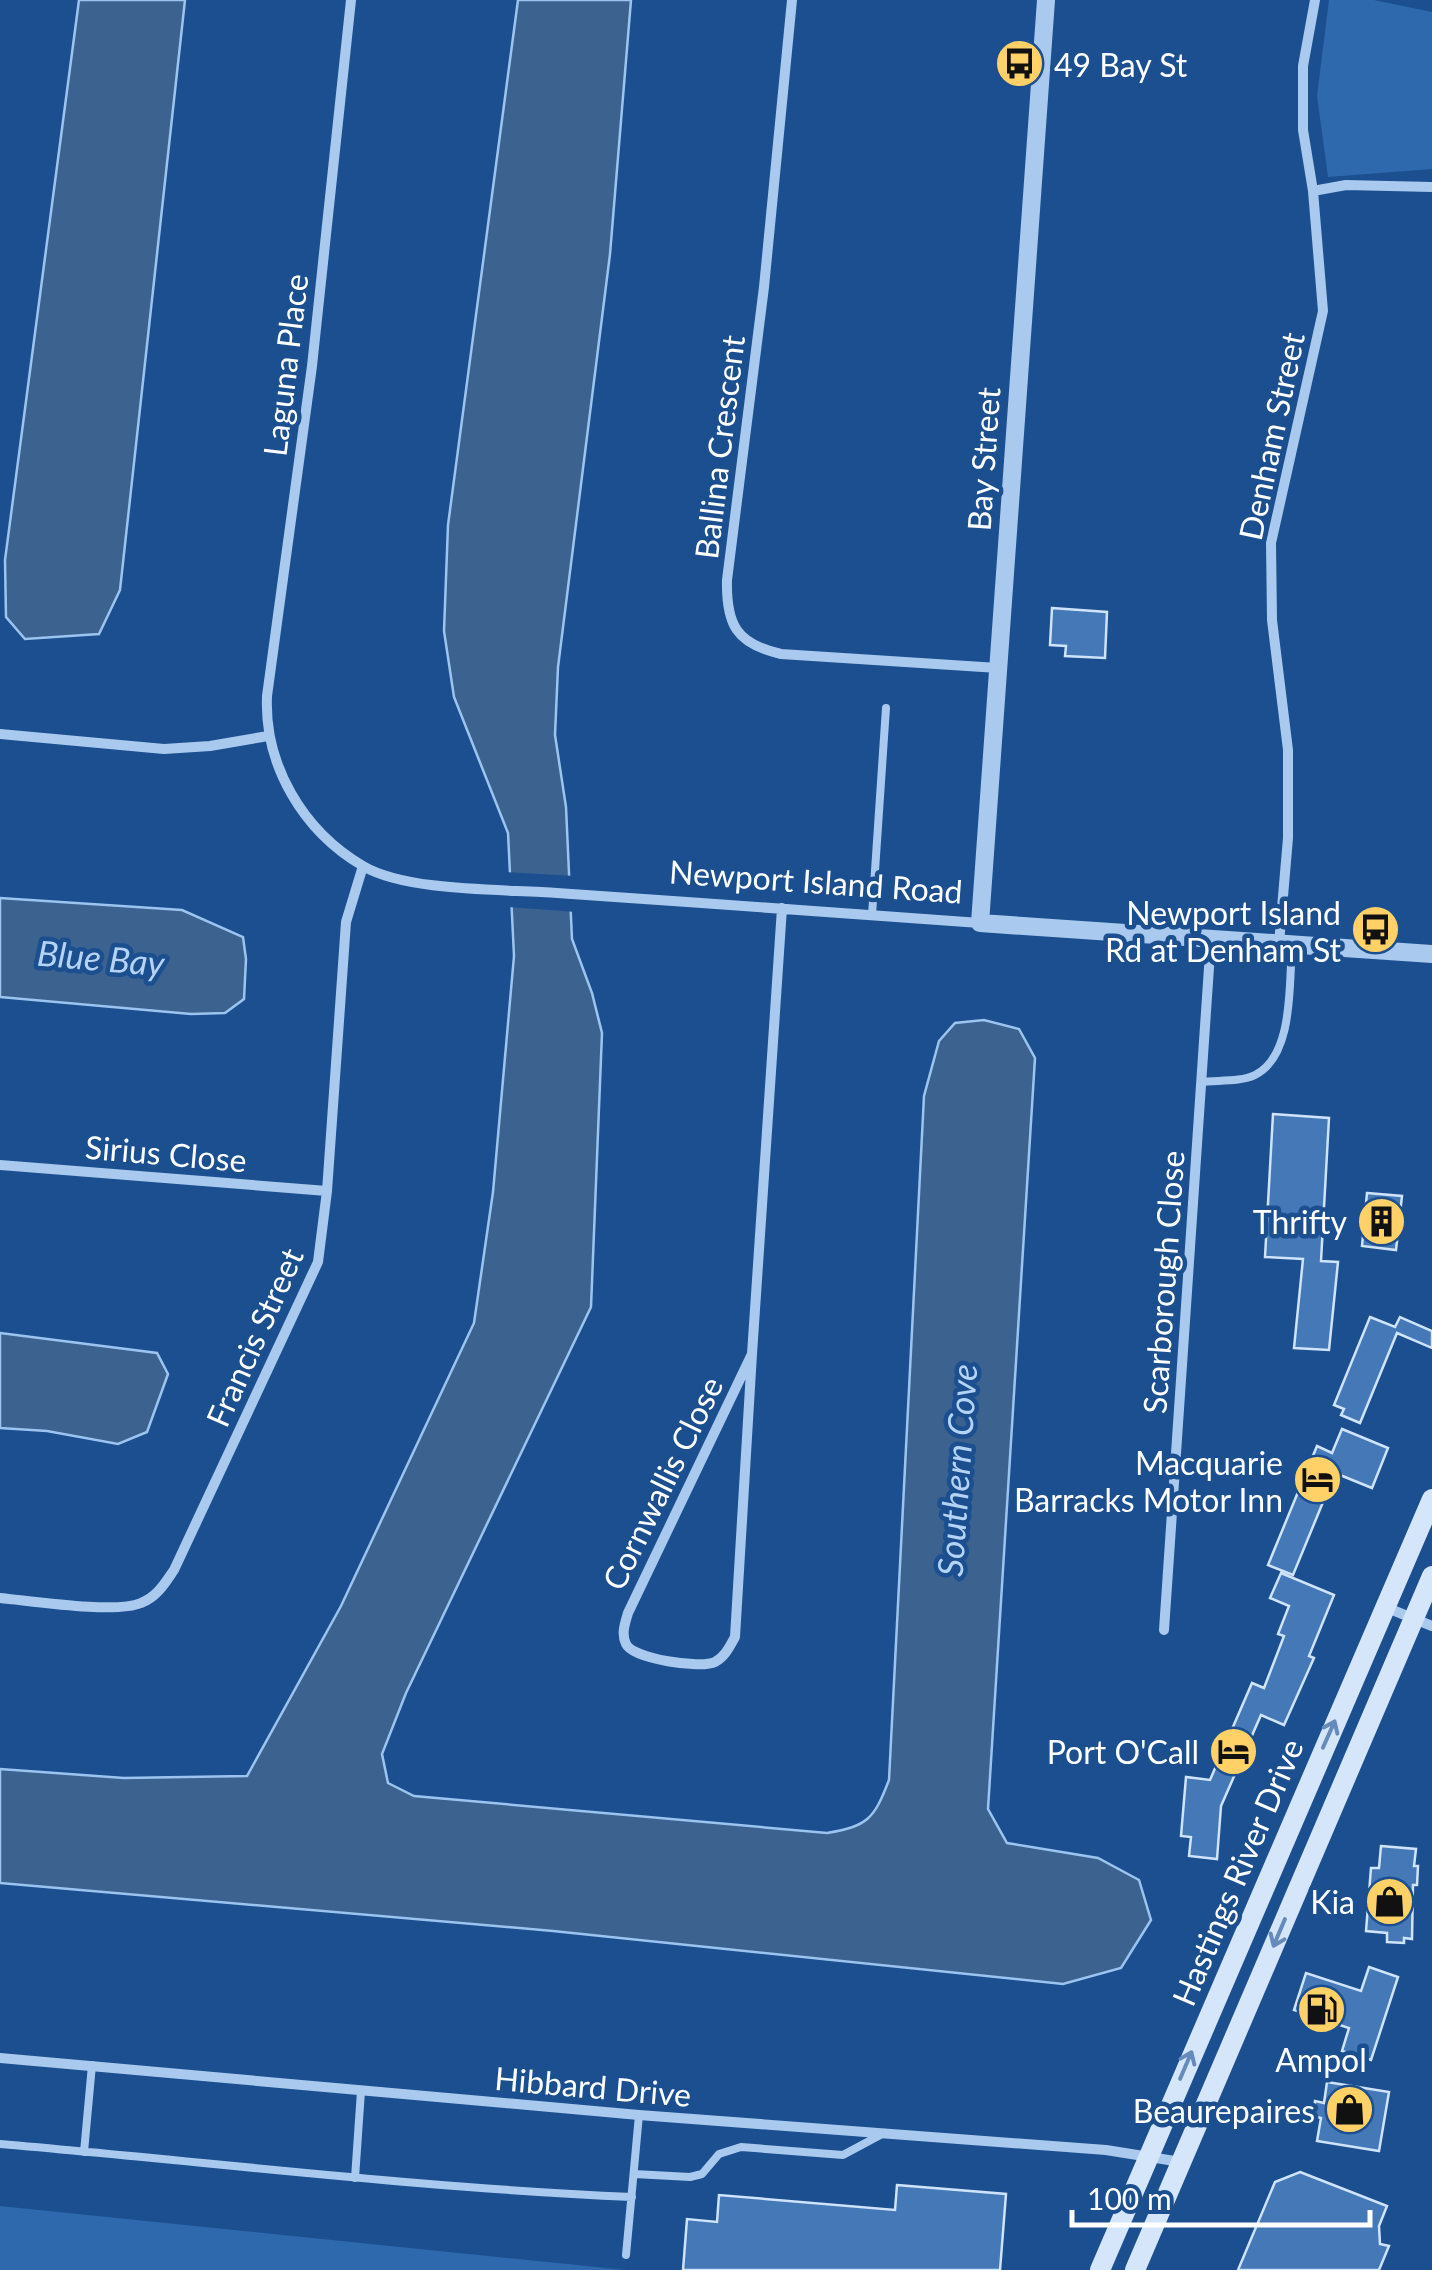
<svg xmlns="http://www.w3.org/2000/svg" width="1432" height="2270" font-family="Lato,sans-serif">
<rect width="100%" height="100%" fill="#1b4f8f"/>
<path fill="#2e69ad" d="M1329,0H1374L1432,12V169L1328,177L1317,96Z
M0,2206L626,2270H0Z"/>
<path fill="#3c6290" stroke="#9cc4f0" stroke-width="2.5" d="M79,0H185L120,590L99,634L25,639L6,617L5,560Z
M518,0H631L610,254L558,667L555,735L566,807L572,939L592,993L602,1033L591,1307L406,1693L382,1754L388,1783L414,1796L827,1833C868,1826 874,1819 889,1780L924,1096L939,1041L955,1023L984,1020L1019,1029L1035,1058L988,1809L1007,1843L1098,1858L1139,1880L1151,1920L1121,1968L1063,1984L553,1931L0,1883V1769L124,1778L247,1776L341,1606L474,1323L493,1192L514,956L508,833L454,697L444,631L448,525Z
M0,898L182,910L243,937L246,959L244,999L225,1013L191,1014L0,997Z
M0,1333L157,1353L168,1374L147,1432L118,1444L47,1431L0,1428Z"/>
<path fill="#1b4f8f" d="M505,872L575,876L576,912L507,907Z"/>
<path fill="#4478b7" stroke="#cfe3fa" stroke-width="2.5" d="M1052,608L1107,612L1105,658L1065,656L1066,646L1050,645Z
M1273,1114L1329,1118L1321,1261L1338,1262L1329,1350L1294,1348L1303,1259L1265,1257Z
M1367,1193L1402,1196L1396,1250L1362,1246Z
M1370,1317L1395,1327L1400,1317L1432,1331V1348L1397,1333L1360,1423L1341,1415L1344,1409L1334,1405Z
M1342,1429L1388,1448L1372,1488L1335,1473L1293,1575L1268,1565L1317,1446L1332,1453Z
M1281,1573L1334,1595L1309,1656L1314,1658L1284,1725L1261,1715L1221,1806L1217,1859L1189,1856L1191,1837L1181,1836L1186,1777L1210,1780L1252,1683L1264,1688L1284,1636L1278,1634L1289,1606L1270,1598Z
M1381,1846L1416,1849L1414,1866H1418L1417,1885H1413L1412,1939L1404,1938V1943L1387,1942V1933L1366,1931L1371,1868H1379Z
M1369,1967L1398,1977L1371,2060L1342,2051L1349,2028L1294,2010L1306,1973L1361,1991Z
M1327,2082L1389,2092L1379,2151L1317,2141L1321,2118L1312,2116L1315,2101L1324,2103Z
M1300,2172L1387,2206L1379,2226L1380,2244L1389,2246L1379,2270H1238L1275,2182Z
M897,2185L1006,2194L1000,2270H683L687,2219L717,2222L719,2195L895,2210Z"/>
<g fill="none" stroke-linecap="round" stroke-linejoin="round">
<path stroke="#a9c9ee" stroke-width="8" d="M872,915L886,708
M1201,1082C1218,1080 1241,1082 1255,1075C1294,1056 1289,983 1292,945
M0,2144C211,2162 421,2188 632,2197
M84,2152L92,2065
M634,2174L690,2177L702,2174L719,2154L741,2147L843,2155L884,2133
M355,2178L361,2091
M626,2255L639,2115"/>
<path stroke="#a9c9ee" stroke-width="10" d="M351,0L312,366L267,696C264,765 303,831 363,866C407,892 504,889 557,893C698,903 839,912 980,923
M792,0L764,287L727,580C726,624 736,644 781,654L998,668
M1313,191L1346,185L1432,187
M0,734L164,749L210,746L268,736
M1279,943L1288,838V750L1272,620L1271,543L1323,311L1313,191L1303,130V66L1315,0
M0,1165L327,1191
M752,1354L735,1637C730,1646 725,1657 715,1662C701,1669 633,1659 626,1644C621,1634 625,1623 628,1613Z
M752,1354L782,908
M0,1598C32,1601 115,1614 141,1603C157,1597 165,1583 174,1570L318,1262L327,1191L346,922L363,866
M1385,1607L1432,1626
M1164,1630L1211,938
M0,2058L639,2115L1106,2150L1181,2162"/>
<path stroke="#a9c9ee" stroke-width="18" d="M1046,0L980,923L1432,954"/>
<path stroke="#d6e6fa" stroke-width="20" d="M1100,2270L1432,1499
M1135,2270L1432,1576"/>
</g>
<defs><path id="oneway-shaft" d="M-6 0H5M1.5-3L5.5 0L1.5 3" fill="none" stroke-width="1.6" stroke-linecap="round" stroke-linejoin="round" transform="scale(2.5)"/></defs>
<g stroke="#668bba">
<use href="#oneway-shaft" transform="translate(1329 1734) rotate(-66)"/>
<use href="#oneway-shaft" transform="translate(1279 1933) rotate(113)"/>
<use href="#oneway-shaft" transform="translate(1186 2065) rotate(-67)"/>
</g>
<defs>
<symbol id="bus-disc" viewBox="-11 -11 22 22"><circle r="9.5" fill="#ffd166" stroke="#1b4f8f"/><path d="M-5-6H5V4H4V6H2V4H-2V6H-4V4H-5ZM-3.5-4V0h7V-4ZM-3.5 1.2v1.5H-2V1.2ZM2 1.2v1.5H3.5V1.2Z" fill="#111"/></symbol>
<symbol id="building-disc" viewBox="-11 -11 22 22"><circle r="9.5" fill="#ffd166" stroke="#1b4f8f"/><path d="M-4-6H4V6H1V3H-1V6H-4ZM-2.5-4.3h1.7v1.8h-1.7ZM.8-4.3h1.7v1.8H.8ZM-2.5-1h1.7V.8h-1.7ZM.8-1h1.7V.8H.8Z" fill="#111"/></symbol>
<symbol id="hotel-disc" viewBox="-11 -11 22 22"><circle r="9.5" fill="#ffd166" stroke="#1b4f8f"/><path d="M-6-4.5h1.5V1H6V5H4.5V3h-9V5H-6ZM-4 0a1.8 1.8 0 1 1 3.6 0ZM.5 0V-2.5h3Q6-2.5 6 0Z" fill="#111"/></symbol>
<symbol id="shop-disc" viewBox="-11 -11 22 22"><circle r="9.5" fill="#ffd166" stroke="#1b4f8f"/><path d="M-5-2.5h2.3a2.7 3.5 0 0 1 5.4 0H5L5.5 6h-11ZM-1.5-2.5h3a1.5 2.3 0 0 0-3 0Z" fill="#111"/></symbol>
<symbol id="fuel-disc" viewBox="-11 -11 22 22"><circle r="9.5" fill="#ffd166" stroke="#1b4f8f"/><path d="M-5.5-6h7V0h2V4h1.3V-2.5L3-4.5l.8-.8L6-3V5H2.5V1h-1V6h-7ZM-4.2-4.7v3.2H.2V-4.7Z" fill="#111"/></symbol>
</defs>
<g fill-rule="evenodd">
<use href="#bus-disc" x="992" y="36" width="55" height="55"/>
<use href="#bus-disc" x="1348" y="902" width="55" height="55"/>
<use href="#building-disc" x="1354" y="1194" width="55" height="55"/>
<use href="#hotel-disc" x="1290" y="1452" width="55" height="55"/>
<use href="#hotel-disc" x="1206" y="1724" width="55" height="55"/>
<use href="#shop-disc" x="1362" y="1874" width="55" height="55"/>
<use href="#fuel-disc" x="1294" y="1982" width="55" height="55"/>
<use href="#shop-disc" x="1322" y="2082" width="55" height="55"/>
</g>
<g text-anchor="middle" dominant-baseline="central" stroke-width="9" stroke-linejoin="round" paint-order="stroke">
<g font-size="32" fill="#fff" stroke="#1b4f8f" text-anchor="end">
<text x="1054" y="64" text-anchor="start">49 Bay St</text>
<text x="1341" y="912">Newport Island<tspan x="1341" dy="37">Rd at Denham St</tspan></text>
<text x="1347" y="1221">Thrifty</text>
<text x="1283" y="1462">Macquarie<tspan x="1283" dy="37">Barracks Motor Inn</tspan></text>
<text x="1199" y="1751">Port O'Call</text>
<text x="1355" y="1901">Kia</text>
<text x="1321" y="2059" text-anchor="middle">Ampol</text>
<text x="1315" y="2110">Beaurepaires</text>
</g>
<g font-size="32" fill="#fff" stroke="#1b4f8f">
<text transform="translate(285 365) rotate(-83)">Laguna Place</text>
<text transform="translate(1271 436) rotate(-78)">Denham Street</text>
<text transform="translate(719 447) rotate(-83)">Ballina Crescent</text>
<text transform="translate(983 459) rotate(-86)">Bay Street</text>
<text transform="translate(816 881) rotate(4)">Newport Island Road</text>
<text transform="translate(166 1153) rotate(5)">Sirius Close</text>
<text transform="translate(1163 1282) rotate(-86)">Scarborough Close</text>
<text transform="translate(254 1337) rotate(-66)">Francis Street</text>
<text transform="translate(662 1483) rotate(-64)">Cornwallis Close</text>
<text transform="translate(1237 1872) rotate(-67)">Hastings River Drive</text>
<text transform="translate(593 2086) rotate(5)">Hibbard Drive</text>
</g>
<g font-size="35" font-style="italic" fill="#b5d3f5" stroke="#1b4f8f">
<text transform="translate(101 957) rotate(5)">Blue Bay</text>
<text transform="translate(956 1470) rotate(-86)">Southern Cove</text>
</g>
</g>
<path d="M1072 2210v15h298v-15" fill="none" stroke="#ffffff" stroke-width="5"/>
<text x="1087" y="2210" font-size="30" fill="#ffffff" stroke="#1b4f8f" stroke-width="8" paint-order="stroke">100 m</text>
</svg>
